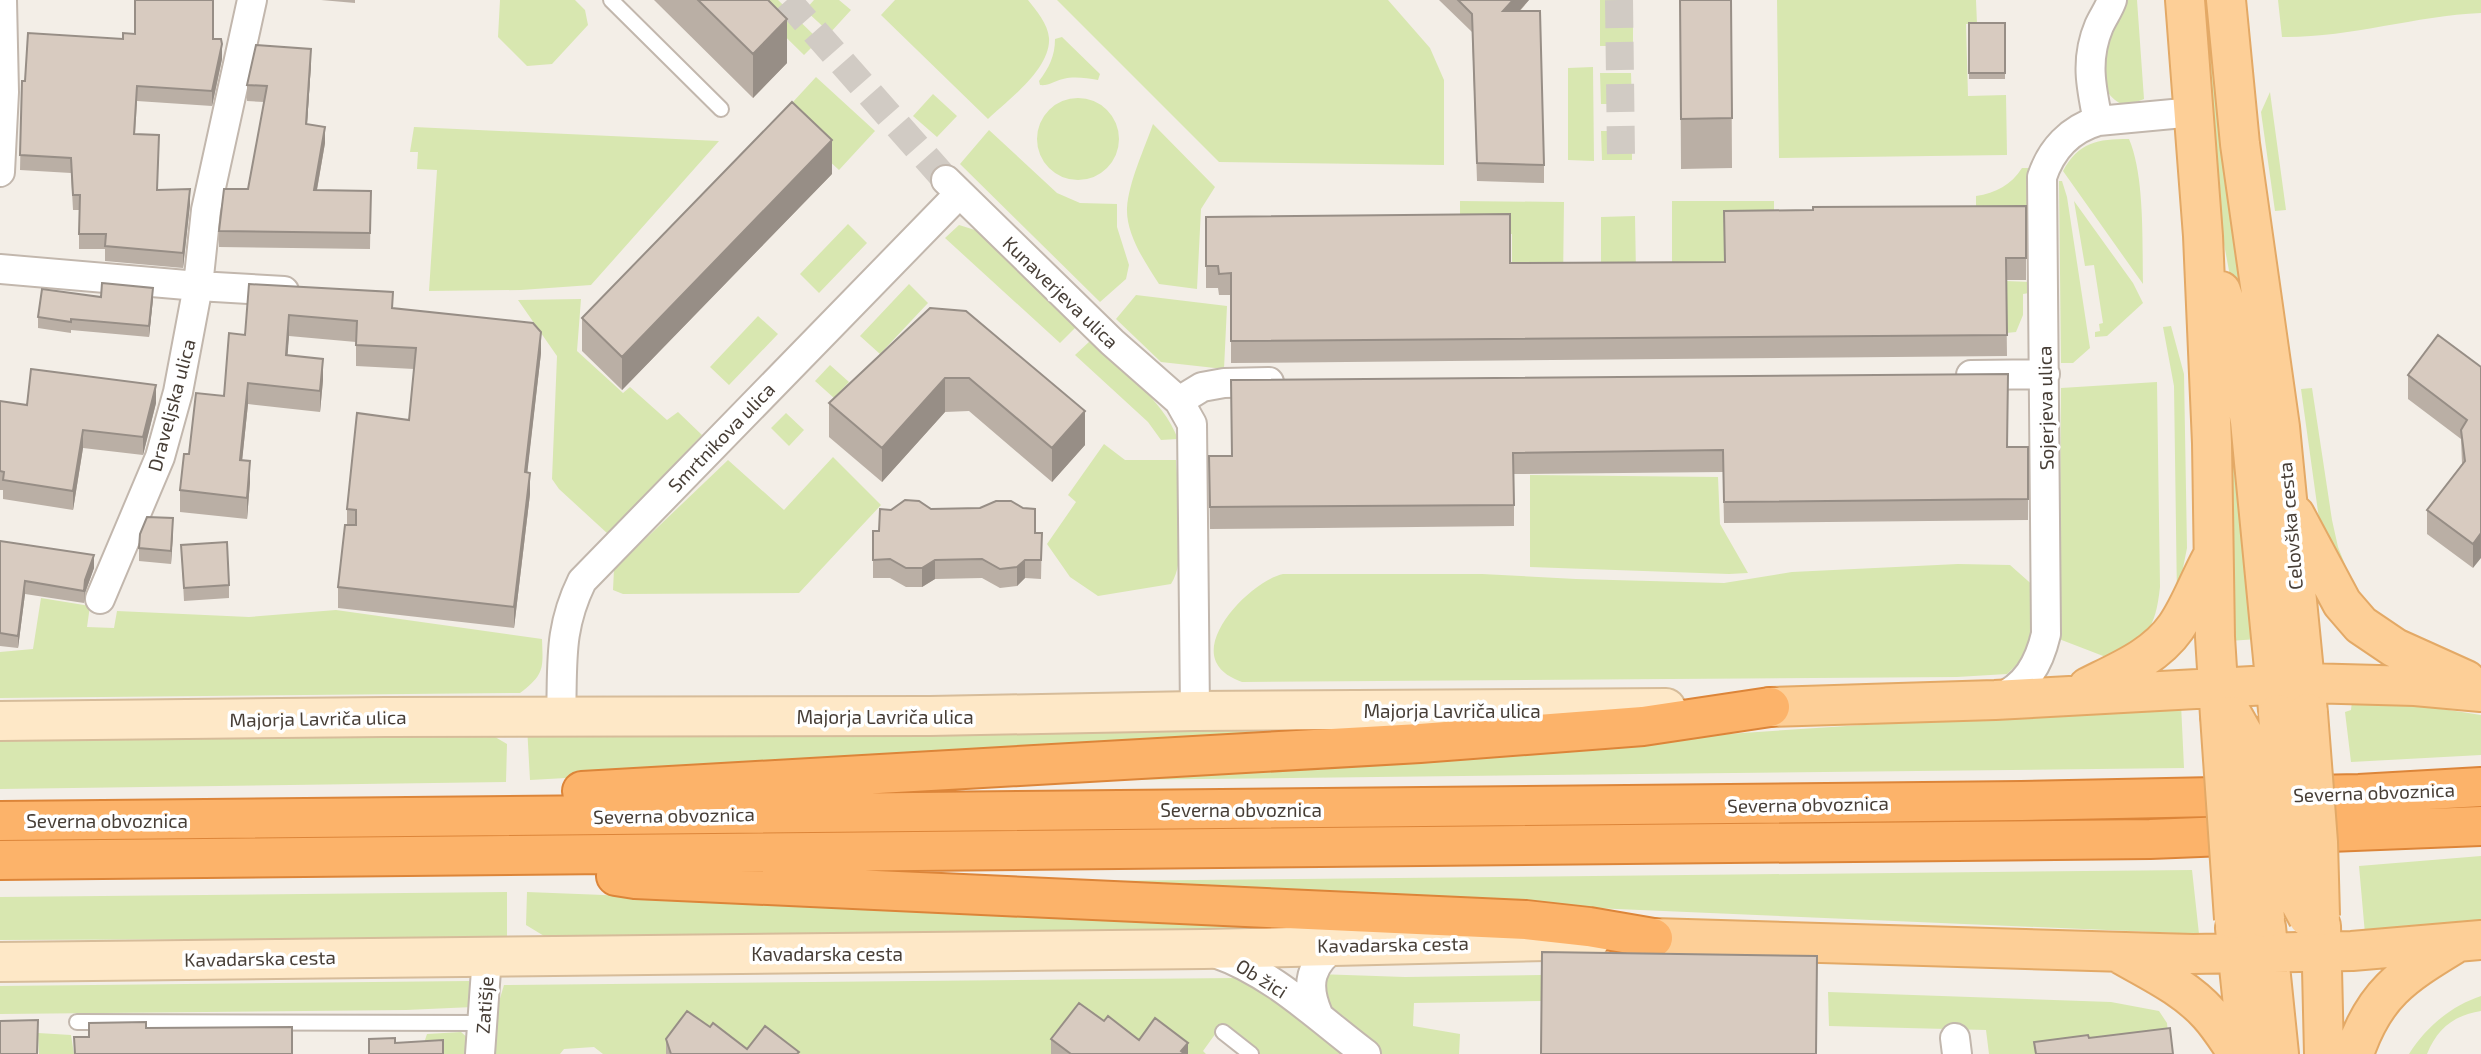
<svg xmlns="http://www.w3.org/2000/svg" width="2481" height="1054" font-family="'Exo 2',sans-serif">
<rect width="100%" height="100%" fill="#f3eee7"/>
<path fill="#d8e7b0" d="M500,0H575L585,10L588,25L552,64L527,66L498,37Z
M748,0H778L819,40L804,55Z
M814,0H839L851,10L830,33L805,10Z
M895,0H1028C1036,10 1048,24 1049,38C1051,69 1008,100 988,119L881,15Z
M1057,0H1388L1430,48L1444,80V165L1219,162Z
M1600,0H1633V46H1600Z
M1777,0H1976L1977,24H1966L1968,96L2006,95L2007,155L1779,158Z
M2127,0H2137L2144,99L2126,106C2081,88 2110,29 2127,0Z
M2198,0H2213L2257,361L2233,292L2221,228Z
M2278,0H2481V13C2414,16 2349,38 2282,37Z
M1062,37L1100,74L1098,80C1086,78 1074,76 1063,79C1054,81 1049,86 1040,85L1039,81C1049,68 1055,56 1055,39Z
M1593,67L1594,161L1568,160V68Z
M1600,73H1631L1632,104H1601Z
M816,77L875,131L839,170L780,116Z
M2270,92L2286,210L2275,211L2261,112Z
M933,94L957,116L937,137L913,116Z
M1037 139a41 41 0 1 1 82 0a41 41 0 1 1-82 0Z
M1153,124L1215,187L1201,209L1197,289L1159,284C1145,262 1126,235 1127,208C1129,181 1144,150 1153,124Z
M414,127L719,141L591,285L521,290L429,291L437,170L417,169L418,152H410Z
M989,130L1057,193L1080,203L1117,204V227L1129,265L1126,279L1100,302L960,164Z
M1601,131H1632V160H1602Z
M2129,139C2145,177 2142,242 2143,284L2063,171C2079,142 2097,139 2129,139Z
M2022,168H2029L2027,226L1976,227V196C1996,193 2011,185 2022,168Z
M2059,181H2062L2067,197L2090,348L2073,363H2061Z
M1460,201L1564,202L1563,283H1512V234H1460Z
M1672,201H1774V230H1724V282L1672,281Z
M2074,201L2133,283L2143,303L2107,336L2095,337V332L2100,331L2099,324L2103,323L2094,265L2085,266Z
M1635,216L1636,274H1601V217Z
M848,224L867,243L819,293L800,274Z
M959,225L975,230L994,245L1076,327L1060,343L945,238Z
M2006,281L2030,282L2029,293L2023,294V315L2016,332L2006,333Z
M909,284L928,303L880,354L860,336Z
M1136,295L1227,306L1224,369L1161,362L1116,319Z
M581,299L577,351L623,393L630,387L667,420L678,412L702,435L608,534L559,489L552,479L557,356L518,300Z
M758,316L778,334L729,385L710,367Z
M2171,326L2184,374L2187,548L2177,598L2174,386L2163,327Z
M1090,341C1121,370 1163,399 1178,439L1161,440L1148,422L1075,355Z
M830,365L849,382L834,398L815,381Z
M2227,375L2258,639L2229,641Z
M2157,382L2160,587C2155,632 2147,635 2111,659L2059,639L2061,388Z
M2312,388L2332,520L2338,547L2348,572L2364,601V605L2320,526L2301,389Z
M786,413L804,430L789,446L771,428Z
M1104,444L1125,460H1176C1178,492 1188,559 1171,584L1098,596L1070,577L1047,544L1076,502L1068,495Z
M833,457L881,505L799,593L623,594L613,590L614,569L728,460L784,510Z
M1530,475L1718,477L1720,524L1748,573L1729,574L1530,567Z
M1958,564L2010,565L2036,588V621L2029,653L2007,674L1957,677L1242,682C1232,678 1221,673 1216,662C1202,631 1255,580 1283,574H1482L1576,579L1724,583L1792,572Z
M41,598L90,606L87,627L114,628L117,611L249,617L336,610L542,639C543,668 545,674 520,693L0,698V652L33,649Z
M2352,701L2423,706L2481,715V755L2351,762L2345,712L2351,710Z
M2181,704L2184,768L1015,781Z
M527,726L1487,727L530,780Z
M485,731L507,744L506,782L0,789V736Z
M2481,856V926L2365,934L2359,866Z
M2192,870L2199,934L991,882Z
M507,892V938L0,940V897Z
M527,892L1484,929L549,939L526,925Z
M1678,973L1542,1001L1414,1003L1413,1026L1460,1034L1459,1054H1382L1324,1005L1317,974L1405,977Z
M1237,978L1286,1006L1351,1054H1259L1221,1026L1203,1051L1206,1054H603L594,1047L564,1049L560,1054H488L495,1015L504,985Z
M469,981L473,1007L406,1010L0,1014V986Z
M1828,992L2111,1002L2159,1011L2167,1023L2170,1054H1989L1986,1030L1829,1026Z
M2481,996V1011C2454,1015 2437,1029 2427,1054H2409C2426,1027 2451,1006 2481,996Z
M461,1032L470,1040L468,1054H443V1046H423L427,1034Z
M38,1033L71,1035L74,1054H39Z"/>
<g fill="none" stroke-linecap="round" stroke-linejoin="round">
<path stroke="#d1cbc4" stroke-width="28" stroke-dasharray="28 14" stroke-linecap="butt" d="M787,0L946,180
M1619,0L1621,156"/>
<defs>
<path id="lane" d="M611,0L721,109
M77,1022L483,1023
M1223,1032L1251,1054"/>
<path id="street" d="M2112,0C2109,9 2103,17 2099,26C2085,59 2091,87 2098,121L2194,112
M0,172L4,92L2,0
M946,180L1112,342L1179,401
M0,269L198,286L284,291
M1971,375L2045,374
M100,599L160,457L178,392L198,286L206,210L252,0
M1997,699C2026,687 2039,664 2046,634L2042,177C2051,150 2070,129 2098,121
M1195,711L1192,424L1179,401L1202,387L1224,383L1269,382
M561,717C563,664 558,630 582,581L959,194
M1215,953C1273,973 1318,1018 1366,1054
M1318,1014C1305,984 1310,964 1337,945
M1955,1038L1957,1054
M480,1054L487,956"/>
<path id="secondary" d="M0,721L385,717L930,716L1195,711L1666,708
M0,962L1204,949L1590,940"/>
<path id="primary" d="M2185,0L2203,236L2212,443L2215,637L2220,716
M2226,0L2240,144L2280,427L2308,713
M2221,291L2231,320L2250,421L2278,710
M2295,515L2342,603L2361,625L2395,648L2466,680
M2088,687C2120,671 2155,657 2176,627C2190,607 2199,581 2211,559
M1770,707L1995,700L2305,683L2415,686L2481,692
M2321,926L2324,1054
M2266,927L2279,1054
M2235,928L2248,1054
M1653,938L2193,954L2352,951L2481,940
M2119,953C2150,971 2185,987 2209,1014C2220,1026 2229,1041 2238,1054
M2354,1054C2374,994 2402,976 2453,945"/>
<path id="highway" d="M582,791L1420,743L1643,726L1770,707
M0,821L2021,801L2359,794L2481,787
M0,860L2150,839L2481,826
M616,876L635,879L1526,920L1589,927L1653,938"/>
</defs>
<use href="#lane" stroke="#c2b7ad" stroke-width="18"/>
<use href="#street" stroke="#c2b7ad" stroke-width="32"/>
<use href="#secondary" stroke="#d6bc9a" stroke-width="42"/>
<use href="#primary" stroke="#e3a966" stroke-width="42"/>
<use href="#highway" stroke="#dc8539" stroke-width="42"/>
<use href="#lane" stroke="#fff" stroke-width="14"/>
<use href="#street" stroke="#fff" stroke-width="28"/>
<use href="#secondary" stroke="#fee8c7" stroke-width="38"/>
<use href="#primary" stroke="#fdcf97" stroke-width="38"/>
<use href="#highway" stroke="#fcb36a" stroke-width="38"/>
<defs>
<path id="primary-bridge" d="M2308,713L2318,842L2320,916
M2278,714L2291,875L2294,891L2308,917
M2220,716L2234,919
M2233,716L2246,739L2252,765L2265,918"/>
</defs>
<use href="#primary-bridge" stroke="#e3a966" stroke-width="42" stroke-linecap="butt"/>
<use href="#primary-bridge" stroke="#fdcf97" stroke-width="38"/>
</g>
<path fill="#baafa5" d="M321,0H355V3Z
M654,0H768L787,63L753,98Z
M1439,0H1529L1520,11L1544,165V183L1477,181L1472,32Z
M1680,0H1731L1732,168L1681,169Z
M1969,23H2005V79H1969Z
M135,34L213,39L222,59L212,106L137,101L135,134L159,150L157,190L190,204L183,268L105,261V249H79V210H73L71,173L20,170L22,81H25Z
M311,64L307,124L325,143L317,190L371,191L370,249L219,247V231L248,189L264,102L247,101V85Z
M832,174L622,390L582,351V318Z
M2026,206V280H2006L2007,356L1231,363V295H1219L1218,288H1206V217L1510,263L1724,262L1813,210Z
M249,284L393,308L541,353L527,472L530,494L514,628L338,608V587L347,525V509L409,420L414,369L356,366V342L289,336L287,355L323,380L320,412L248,404L242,460L250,482L247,519L180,512V490L189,454L224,396L245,335Z
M101,297L153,299L149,337L71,330V333L38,328V317Z
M930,308L1085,445L1052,482L969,411L945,412L882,482L829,437V403Z
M2481,367L2473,568L2427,534V510L2462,464L2461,439L2408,399V375Z
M0,401L27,405L156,403L143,455L83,448L73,510L3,499V490H0Z
M2028,447V520L1724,523L1723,472L1514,474V526L1210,529L1209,456Z
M931,509L1035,533H1042L1041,579L1025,578L1017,586L1000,588L982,578L935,579L922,587H906L890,578H873V531H879L891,510Z
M173,531L171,564L139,561V548Z
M0,541L94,568L85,593L84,603L25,594L18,648L0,646Z
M181,545L229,585V598L184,601Z
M1104,1021L1139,1040L1188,1054H1051V1039Z
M710,1027L747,1049L799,1054H666V1039Z"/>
<path fill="#978e86" d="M1513,0H1529L1503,29V11Z
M787,19V63L753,98V54Z
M222,44V59L212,106V91Z
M311,49V64L306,140V124Z
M325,127V143L314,206V190Z
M832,140V174L622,390V357Z
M190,189V204L183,268V253Z
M153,288V299L149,337V326Z
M289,315V336L286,376V355Z
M541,332V353L525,493V472Z
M323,359V380L320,412V391Z
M945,378V412L882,482V448Z
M248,383V404L240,481V460Z
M156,385V403L143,455V437Z
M1085,411V445L1052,482V448Z
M83,430V448L73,510V491Z
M250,461V482L247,519V498Z
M530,473V494L514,628V607Z
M173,518V531L171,564V551Z
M2481,533V558L2473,568V544Z
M94,555V568L85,593L84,603L85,580Z
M935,560V579L922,587V568Z
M1025,560V578L1017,586V567Z
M25,581V594L18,648V636Z
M1188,1043V1054H1181V1051Z"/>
<path fill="#d8cbc0" stroke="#978e86" stroke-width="2" d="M135,0H213V39H221L222,44L212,91L137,86L134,134L159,135L157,190L190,189L183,253L105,246L106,234H79L80,195H73L71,158L20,155L22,81H25L28,33L123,39V33L135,34Z
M698,0H768L787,19L753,54Z
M1458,0H1513L1503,11H1540L1544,165L1477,163L1472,14Z
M1680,0H1731L1732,118L1681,119Z
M1969,23H2005V73H1969Z
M256,45L311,49L306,124L325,127L314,190L371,191L370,233L219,231L224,189H248L267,86L247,85Z
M792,102L832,140L622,357L582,318Z
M2026,206V258H2006L2007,335L1231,341V273L1219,274L1218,266H1206V217L1510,214V263L1725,262L1724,211L1813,210V207Z
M102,283L153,288L149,326L71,319V322L38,317L42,289L101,297Z
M249,284L393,292L392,308L533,323L541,332L525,472L530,473L514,607L338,587L345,525H356V510L347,509L357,413L409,420L416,348L356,345L357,321L289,315L286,355L323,359L320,391L248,383L240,460L250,461L247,498L180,490L184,454H189L196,393L224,396L229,333L245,335Z
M930,308L966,311L1085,411L1052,448L969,378H945L882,448L829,403Z
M2438,335L2481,367V533L2473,544L2427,510L2465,461L2461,430L2467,420L2408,375Z
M31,369L156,385L143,437L83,430L73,491L3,480L4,472L0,471V401L27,405Z
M2008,374L2007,447H2028V499L1724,502L1723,450L1513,453L1514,505L1210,507L1209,456H1232L1231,380Z
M905,500L919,501L931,509L980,508L996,501H1011L1023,508L1035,509V533H1042L1041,560H1025L1017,567L1000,569L982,559L935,560L922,568H906L890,559L873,560V531H879L880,509L891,510Z
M147,517L173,518L171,551L139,548L140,534Z
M0,541L94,555L85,580L84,591L25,581L18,636L0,633Z
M227,542L229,585L184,588L181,545Z
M1542,952L1817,956L1816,1054H1541Z
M1079,1003L1104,1021L1108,1016L1139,1040L1155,1018L1188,1043L1181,1051L1185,1054H1071L1051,1039Z
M687,1011L710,1027L713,1023L747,1049L765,1026L799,1052L797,1054H671L666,1039Z
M38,1020L37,1054H0V1021Z
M146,1022V1028L292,1027V1054H75L74,1037H89V1023Z
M2170,1028L2173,1054H2036L2034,1042L2088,1035L2089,1038Z
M395,1038V1043L443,1040V1054H369V1039Z"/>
<g text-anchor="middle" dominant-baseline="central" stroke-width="7" stroke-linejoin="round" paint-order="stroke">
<g font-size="19" fill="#473e36" stroke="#fff">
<text transform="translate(1061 292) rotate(44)">Kunaverjeva ulica</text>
<text transform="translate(171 405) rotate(-75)">Draveljska ulica</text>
<text transform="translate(2045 408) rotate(-91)">Sojerjeva ulica</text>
<text transform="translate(721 437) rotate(-46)">Smrtnikova ulica</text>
<text transform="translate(2290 526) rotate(-95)">Celovška cesta</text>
<text x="1452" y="710">Majorja Lavriča ulica</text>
<text x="885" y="716">Majorja Lavriča ulica</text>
<text transform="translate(318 718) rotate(-1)">Majorja Lavriča ulica</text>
<text transform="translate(2374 792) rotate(-2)">Severna obvoznica</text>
<text transform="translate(1808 804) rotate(-1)">Severna obvoznica</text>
<text x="1241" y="809">Severna obvoznica</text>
<text transform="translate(674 815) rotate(-1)">Severna obvoznica</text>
<text x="107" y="820">Severna obvoznica</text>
<text transform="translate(1393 944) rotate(-1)">Kavadarska cesta</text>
<text x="827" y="953">Kavadarska cesta</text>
<text transform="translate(260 958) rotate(-1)">Kavadarska cesta</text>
<text transform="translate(1262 978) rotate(32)">Ob žici</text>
<text transform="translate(484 1005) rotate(-86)">Zatišje</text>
</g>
</g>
</svg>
